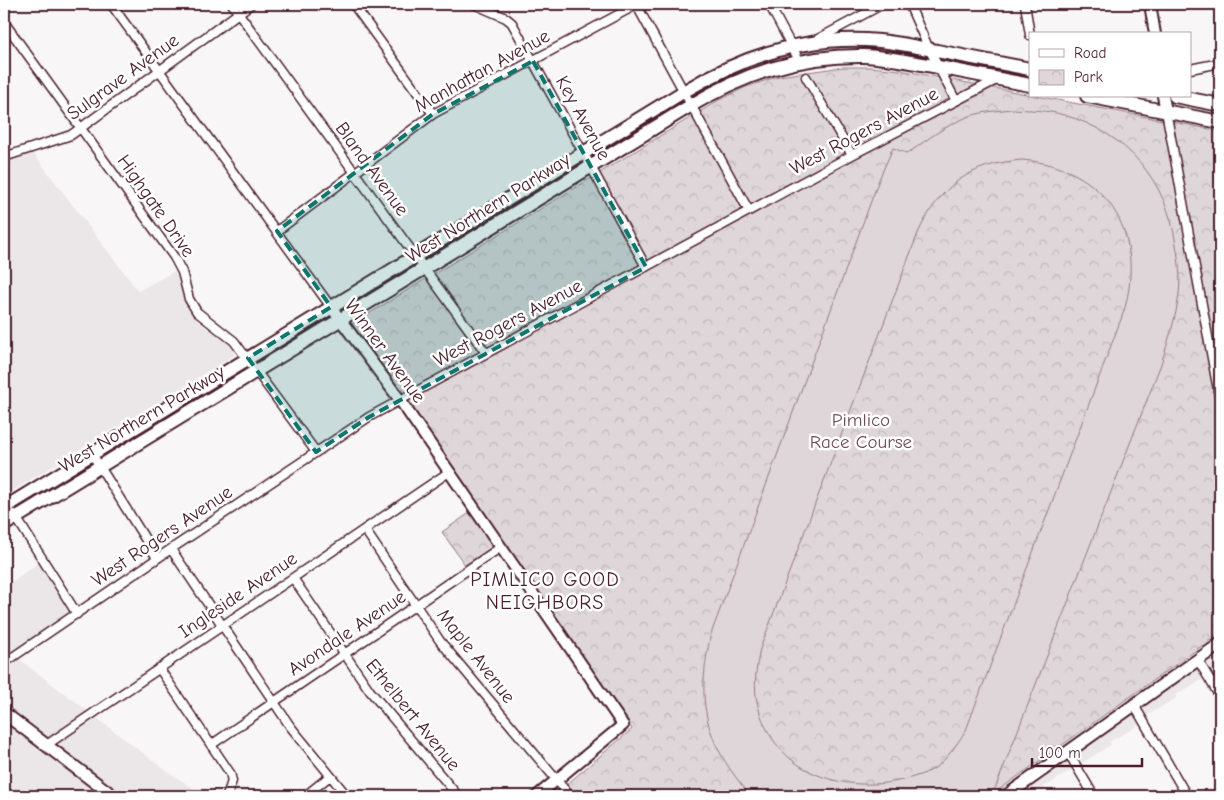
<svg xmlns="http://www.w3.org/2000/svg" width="1224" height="800" font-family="'Comic Neue',sans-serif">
<defs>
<pattern id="park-crowns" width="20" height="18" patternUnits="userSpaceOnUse" patternTransform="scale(1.25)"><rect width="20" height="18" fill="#ded6d9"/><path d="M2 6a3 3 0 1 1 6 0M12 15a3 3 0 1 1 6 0" fill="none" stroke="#c0b7ba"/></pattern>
</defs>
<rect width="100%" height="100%" fill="#f8f6f7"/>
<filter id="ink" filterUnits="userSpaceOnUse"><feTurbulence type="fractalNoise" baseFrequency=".02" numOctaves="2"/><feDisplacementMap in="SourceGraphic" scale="10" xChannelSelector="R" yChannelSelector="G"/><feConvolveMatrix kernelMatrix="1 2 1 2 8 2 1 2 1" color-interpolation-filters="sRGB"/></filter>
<g filter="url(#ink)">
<path fill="#ebe6e8" d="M33,153L138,291L175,271L188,310L202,325L226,341L235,353L233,356L4,496V163Z
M43,560L76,616L16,657L168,772L205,796H4V587Z
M1220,633V683L1213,686L1207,677L1175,695L1176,698L1141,719L1143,723L1109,742L1111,745L1109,746L1043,788L1045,792L1038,796H990Z
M231,785L238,788L261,796H228Z"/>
<path fill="url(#park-crowns)" stroke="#947a82" d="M843,67H870L900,70L1220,131V633L990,796H553L632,729L409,403L352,324L719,100L746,87L779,76Z
M471,512L494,546L465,565L442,532Z"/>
<path fill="#ded6d9" stroke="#947a82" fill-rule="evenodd" d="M1011,109C1029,110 1047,110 1064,115C1127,133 1167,181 1176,245C1179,261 1181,278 1179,294C1176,318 1168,341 1161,364L995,789L985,796H751C705,743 695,703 711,634L880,177L893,148L906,153L911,151C928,139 945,126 965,118C979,112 995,111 1011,109ZM1022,160C1105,166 1147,232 1124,311L966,730C957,744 947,760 932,770C866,800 778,784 758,706C753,687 756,668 760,649L918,233C940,186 969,164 1022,160Z"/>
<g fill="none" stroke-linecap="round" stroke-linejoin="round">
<defs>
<path id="minor" d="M111,4L331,307
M232,4L486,353
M353,4L433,114
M474,4L506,18L512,23L646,267
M636,4L749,211
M769,4L800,62
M909,4L929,49L956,101
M1025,4L1030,35
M4,22L174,257L182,272L189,299L197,312L234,341L316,452
M816,40L883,4
M1190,69L1220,63
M806,77L852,155
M1166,111L1220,401
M4,157L71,135L251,4
M277,231L433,114L638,4
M92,454L157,558
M14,514L77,614
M365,530L440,641L570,796
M171,549L290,726L347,796
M293,578L370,691L458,796
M1198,660L1220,697
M4,663L171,549L369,417L852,155L998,79
M159,668L230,773L232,781L227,796
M1134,705L1187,796
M211,745L501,547
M45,746L449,472
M1068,752L1094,796
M305,796L330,776"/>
<path id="tertiary" d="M1150,4L1155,34
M1163,96L1166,111
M331,307L400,400L623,725L537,796"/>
<path id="secondary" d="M4,713L113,796
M1006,796L1220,644"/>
<path id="primary" d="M1087,96L1220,122
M1175,96L1220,105
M4,508L683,92C739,58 800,37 866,40C890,41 914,46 937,51C968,57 999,63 1030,69
M4,525L690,106C745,73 800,55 864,56C887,57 910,62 933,66C965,72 998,79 1030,85"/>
</defs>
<use href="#minor" stroke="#4a1f2b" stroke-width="11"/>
<use href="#tertiary" stroke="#4a1f2b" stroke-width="14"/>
<use href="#secondary" stroke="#4a1f2b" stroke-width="15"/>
<use href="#primary" stroke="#4a1f2b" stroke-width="16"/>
<use href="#minor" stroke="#fff" stroke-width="8"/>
<use href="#tertiary" stroke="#fff" stroke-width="10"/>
<use href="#secondary" stroke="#fff" stroke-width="11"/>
<use href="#primary" stroke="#fff" stroke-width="12"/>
</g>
</g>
<path fill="#0f766e" fill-opacity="0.2" stroke="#0f766e" stroke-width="4" stroke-dasharray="10 6" stroke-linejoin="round" d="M533,61L646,267L369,417L316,452L248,358L331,307L277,231L433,114Z"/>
<g text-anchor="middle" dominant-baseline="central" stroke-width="5" stroke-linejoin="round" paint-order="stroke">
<g font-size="19" fill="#4a1f2b" stroke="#fff">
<text transform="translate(482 71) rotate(-29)">Manhattan Avenue</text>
<text transform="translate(123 77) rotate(-36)">Sulgrave Avenue</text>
<text transform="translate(583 118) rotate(61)">Key Avenue</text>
<text transform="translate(864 131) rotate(-28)">West Rogers Avenue</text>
<text transform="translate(372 169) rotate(54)">Bland Avenue</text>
<text transform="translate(156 206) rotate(55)">Highgate Drive</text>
<text transform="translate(488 208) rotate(-32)">West Northern Parkway</text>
<text transform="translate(508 323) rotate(-28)">West Rogers Avenue</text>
<text transform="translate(385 351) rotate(54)">Winner Avenue</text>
<text transform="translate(142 419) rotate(-31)">West Northern Parkway</text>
<text transform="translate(162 536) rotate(-34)">West Rogers Avenue</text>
<text transform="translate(238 595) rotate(-34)">Ingleside Avenue</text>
<text transform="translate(347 633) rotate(-34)">Avondale Avenue</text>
<text transform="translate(476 656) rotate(52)">Maple Avenue</text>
<text transform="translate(413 715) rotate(51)">Ethelbert Avenue</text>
</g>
<g font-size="19" fill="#6f4d56" stroke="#fff">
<text x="861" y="420">Pimlico<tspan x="861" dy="22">Race Course</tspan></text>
</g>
<g font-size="20" letter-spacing="1" fill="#4a1f2b" stroke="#fff">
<text x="545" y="579">PIMLICO GOOD<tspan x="545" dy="23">NEIGHBORS</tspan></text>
</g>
</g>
<rect width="1224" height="800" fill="none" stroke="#fff" stroke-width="20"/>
<rect x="10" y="10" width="1204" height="780" fill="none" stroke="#4a1f2b" stroke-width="2" filter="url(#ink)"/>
<rect x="1029" y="32" width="162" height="65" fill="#ffffff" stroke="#b7a5aa"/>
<rect x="1039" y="49" width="25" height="8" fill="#ffffff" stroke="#b7a5aa"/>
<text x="1074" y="58" font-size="15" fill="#4a1f2b">Road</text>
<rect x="1039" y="70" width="25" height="15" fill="url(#park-crowns)" stroke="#b7a5aa"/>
<text x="1074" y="82" font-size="15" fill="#4a1f2b">Park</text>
<path d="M1032 758v8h110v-8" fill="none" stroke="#4a1f2b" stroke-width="2.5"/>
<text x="1039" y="758" font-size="15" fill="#4a1f2b" stroke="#ffffff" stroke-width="4" paint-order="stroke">100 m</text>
</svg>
